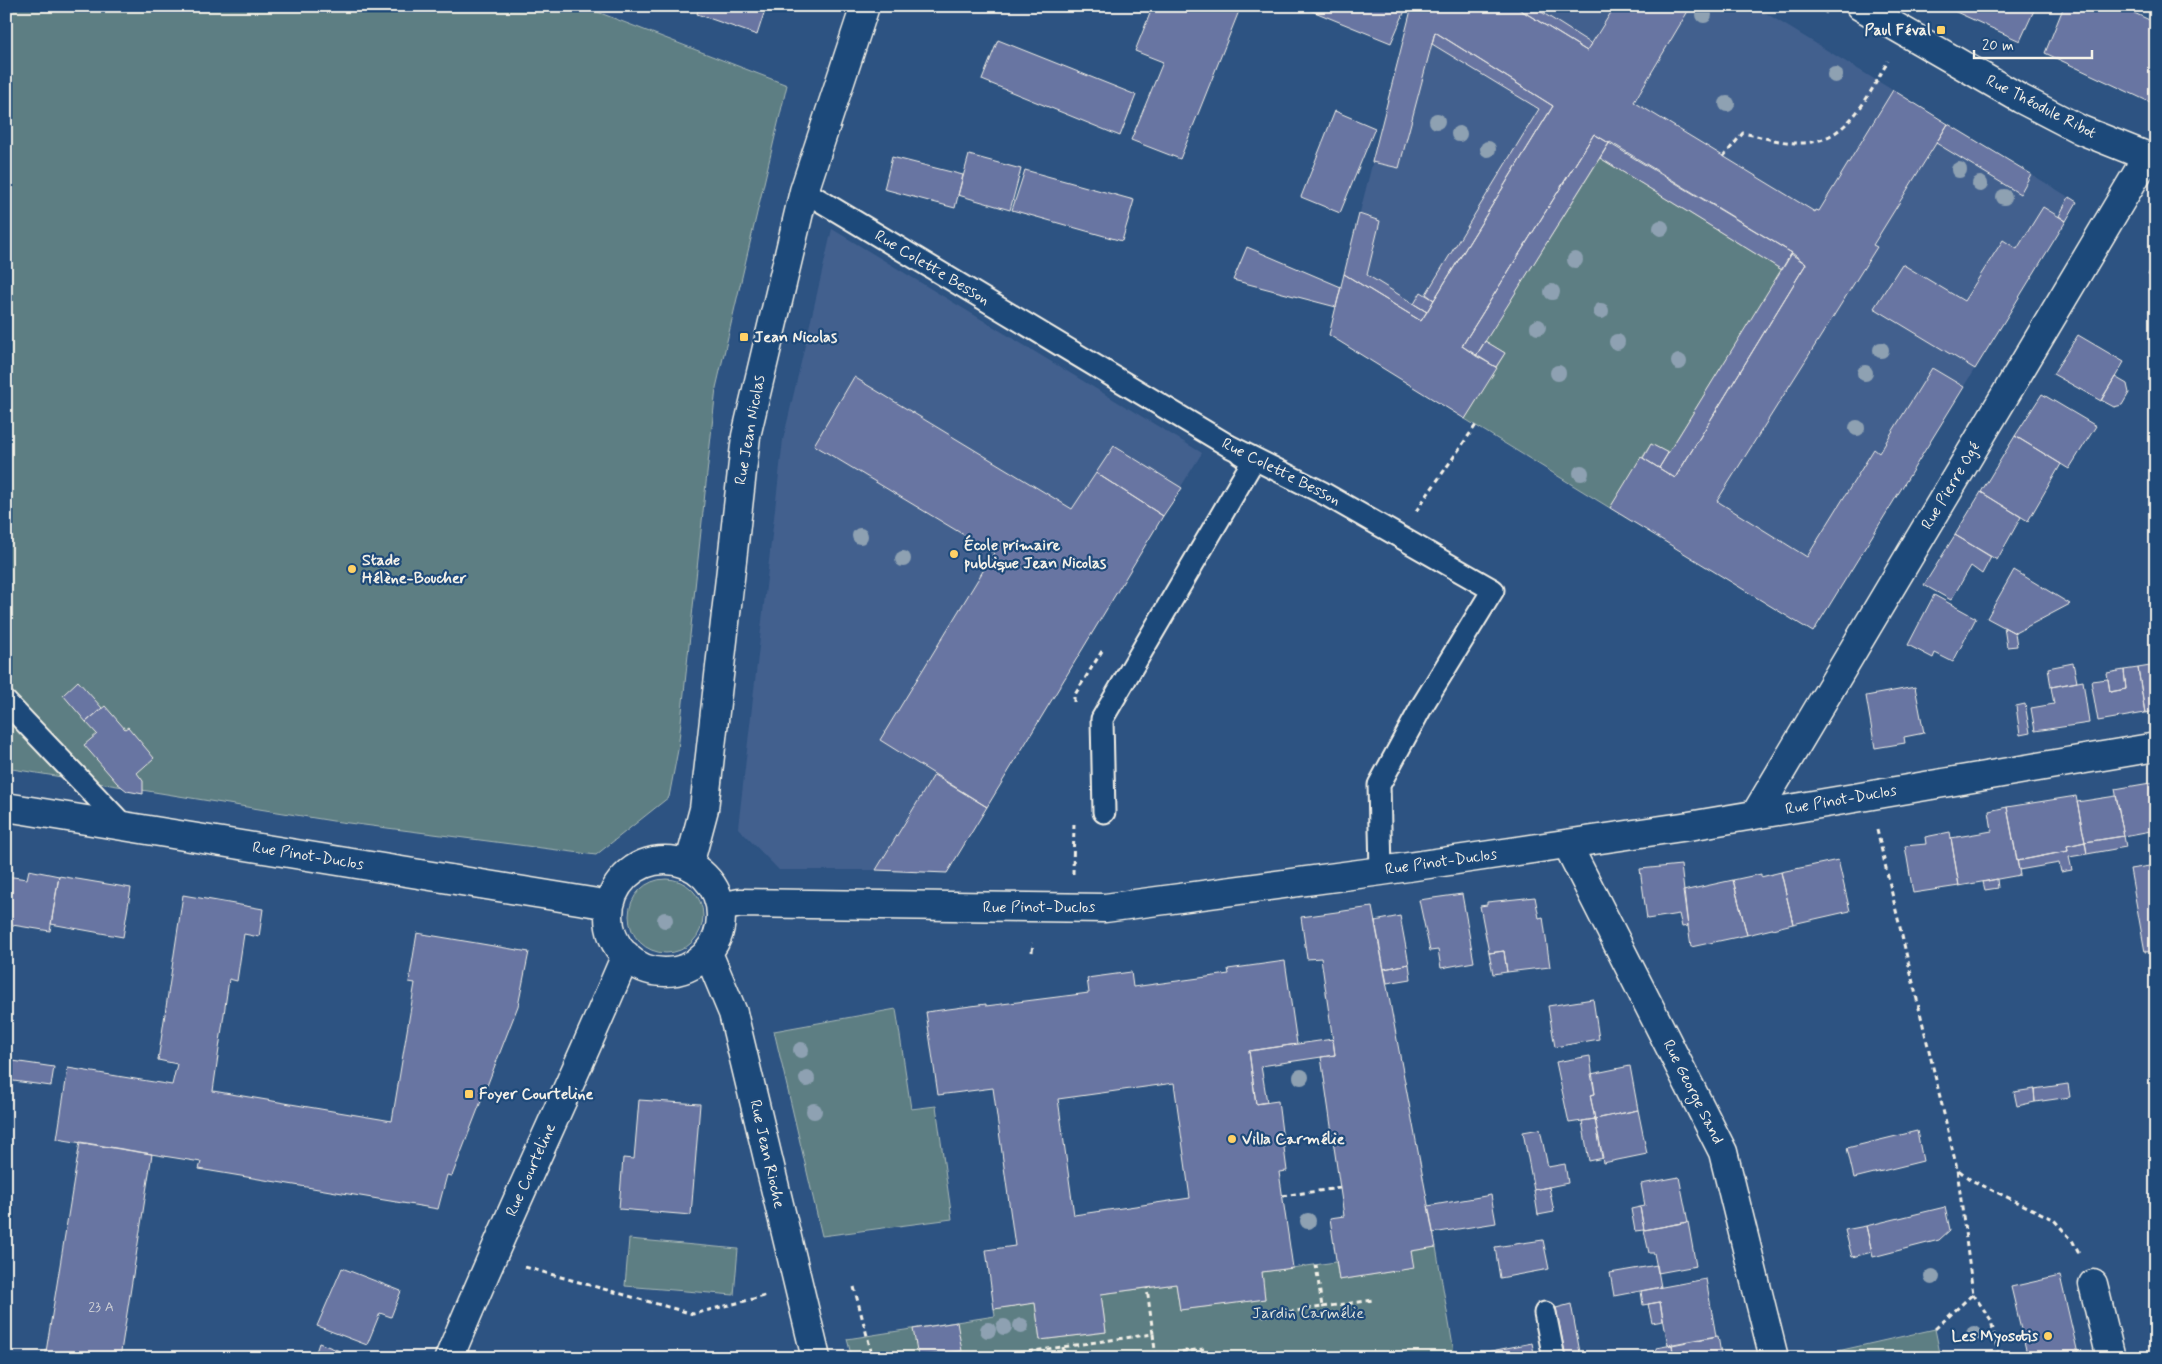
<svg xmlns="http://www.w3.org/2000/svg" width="2162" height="1364" font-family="Mynerve,sans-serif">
<rect width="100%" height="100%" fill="#2d5382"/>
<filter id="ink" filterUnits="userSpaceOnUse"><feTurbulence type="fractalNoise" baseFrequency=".02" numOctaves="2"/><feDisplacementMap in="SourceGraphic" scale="10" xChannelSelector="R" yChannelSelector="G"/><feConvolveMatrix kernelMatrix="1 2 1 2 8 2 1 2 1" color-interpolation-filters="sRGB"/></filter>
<g filter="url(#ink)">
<path fill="#42608e" d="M1412,6H1754L2077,202L1813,632L1329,335Z
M832,229L1202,453L1115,592L947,873L876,870H779L738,828L783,440Z"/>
<path fill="#5d7e83" stroke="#a8b8b6" d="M6,6H582L787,85L716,388L678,750L669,797L596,855L333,821L6,768Z
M1600,158L1782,270L1668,453L1651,444L1610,508L1465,419L1505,353L1485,341Z
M629 916a37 37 0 1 1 74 0a37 37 0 1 1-74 0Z
M896,1009L911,1109L936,1106L952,1219L822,1236L774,1031Z
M629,1239L738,1249L734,1295L625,1286Z
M1436,1247L1455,1358H852L847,1339L995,1316L994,1309L1035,1303L1040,1340L1106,1332L1101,1294L1176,1284L1180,1310L1265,1299L1262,1272L1336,1262L1339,1280L1413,1268L1411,1251Z
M1935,1329L1941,1358H1830L1829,1353Z"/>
<path fill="#6775a2" stroke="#f4f1e8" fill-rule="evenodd" d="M699,6H759L758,8L765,10L757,35L697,14Z
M1153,6H1241L1180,159L1131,140L1163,62L1135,51Z
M1300,6H1407L1391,43Z
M1412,6H1514L1587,51L1615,6H1691L1634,102L1815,212L1816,210L1819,211L1893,90L1948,124L1873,245L1877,247L1717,501L1807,557L1874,449L1879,453L1932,368L1964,387L1813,632L1610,508L1641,457L1675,478L1806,264L1792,253L1594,134L1462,346L1497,368L1465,419L1329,335L1344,274L1421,321L1553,106L1435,32L1399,168L1372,162Z
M1514,6H1532L1592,44L1587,51Z
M1943,6H2036L2020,41Z
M2064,6H2119L2156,23V105L2045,53Z
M1435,32L1553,106L1434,300L1426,294L1539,109L1432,44Z
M998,40L1136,95L1120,136L982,80Z
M1335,111L1375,128L1340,213L1301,197Z
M1948,124L2031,174L2020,194L1936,143Z
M1594,134L1609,143L1476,356L1462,346Z
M1610,142L1792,253L1782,270L1600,158Z
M969,155L1021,169L1010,210L958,195Z
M892,157L963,175L955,208L884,189Z
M1025,170L1134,200L1122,241L1012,210Z
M2069,197L2077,202L2066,221L2059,216Z
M2043,207L2066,221L1975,369L1874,308L1902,264L1964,301L2003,240L2017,249Z
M1359,214L1380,221L1367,275L1427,312L1421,321L1344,274Z
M1247,247L1341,287L1336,307L1233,280Z
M1791,254L1806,264L1675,478L1659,468Z
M2156,256V278L2148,275Z
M1421,292L1434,300L1427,312L1414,304Z
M2078,335L2124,362L2101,401L2053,374Z
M1485,341L1505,353L1496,367L1476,356Z
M854,377L1072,509L1096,473L1163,516L987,807L880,740L994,553L814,445Z
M2115,377L2127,384L2129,393L2122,405L2114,407L2101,400Z
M2042,394L2096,426L2069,469L2015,436Z
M2015,436L2061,464L2028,521L1981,492Z
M1651,444L1668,453L1659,468L1643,458Z
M1114,446L1182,488L1163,516L1096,473Z
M1981,492L2021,517L1997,560L1955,535Z
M1955,535L1991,557L1982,574L1971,566L1951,600L1924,585Z
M2014,570L2070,604L2015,633L1987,618Z
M1934,595L1976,618L1953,662L1935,653L1933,658L1908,645Z
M2004,627L2015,633L2017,646L2007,647Z
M2073,663L2077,682L2051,687L2048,668Z
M2156,665V711L2145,713L2138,668Z
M2138,668L2145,713L2098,721L2091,681L2108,679L2110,692L2126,689L2124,670Z
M2124,670L2126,689L2110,692L2107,673Z
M78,681L102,708L86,722L63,695Z
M2083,681L2089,723L2035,731L2031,708L2054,704L2051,687Z
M1915,687L1924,733L1904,737L1905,743L1875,748L1866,696Z
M2025,704L2030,733L2020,735L2016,706Z
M105,706L125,729L128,727L154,758L137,773L143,781V794L127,791L117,783L84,745L97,734L86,722Z
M934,775L987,807L947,873L876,870Z
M2156,782V830L2124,836L2115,789Z
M2076,796L2085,842L2067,846L2068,851L2017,861L2007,807Z
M2116,796L2124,836L2085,842L2077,802Z
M2007,807L2020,875L1959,886L1951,838L1992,831L1989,811Z
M1950,832L1959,886L1913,893L1905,846L1926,844L1925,837Z
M2124,836L2126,847L2087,854L2085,842Z
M2085,842L2087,854L2069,857L2072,870L2061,872L2059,863L2019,870L2017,861L2068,851L2067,846Z
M1838,860L1850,911L1793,924L1781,872Z
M1681,865L1688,926L1682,927L1679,914L1647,919L1640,869Z
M2156,865V951L2145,952L2130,869Z
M29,870L59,876L50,931L6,924V876L27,879Z
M1781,872L1793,924L1747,935L1733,880L1761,874V877Z
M59,876L131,888L123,937L51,924Z
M1997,879L1998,888L1985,890L1983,882Z
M1733,880L1747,935L1691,947L1683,891Z
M1462,894L1474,962L1441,968L1438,950L1430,951L1419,900Z
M183,895L263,909L259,937L244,934L237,981L229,979L213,1091L392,1121L415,983L409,982L417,933L529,952L518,1006L452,1176L447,1175L438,1209L199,1169L201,1162L57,1139L68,1068L172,1085L177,1064L158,1060Z
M1535,897L1539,918L1543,917L1550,967L1507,972L1504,951L1489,953L1480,906L1487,905V902Z
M1372,907L1436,1247L1411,1251L1414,1268L1339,1280L1330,1218L1344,1216L1321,1057L1335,1055L1321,958L1307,959L1301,917Z
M1400,916L1409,964L1384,969L1375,921Z
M1504,951L1507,972L1493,974L1489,953Z
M1285,961L1297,1044L1249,1051L1256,1104L1278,1101L1287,1171L1279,1172L1293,1268L1262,1272L1265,1299L1229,1304L1180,1310L1176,1284L1101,1294L1106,1332L1040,1340L1035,1303L994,1309L986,1250L1015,1246L993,1088L938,1095L926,1012L986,1004V1006L1089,993L1087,978L1131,972L1133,987L1229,974L1228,969ZM1174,1083L1190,1198L1074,1215L1058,1099Z
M1409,964L1411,979L1387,983L1384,969Z
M1593,999L1599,1039L1555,1047L1548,1006Z
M1333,1039L1335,1055L1261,1066L1267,1102L1256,1104L1249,1051Z
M1590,1056L1595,1094L1590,1095L1595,1119L1569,1123L1556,1062Z
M6,1060L54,1067L51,1086L6,1080Z
M1630,1066L1638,1110L1595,1119L1590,1095L1595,1094L1591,1074Z
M2068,1084L2070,1097L2035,1102L2034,1089Z
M2034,1089L2035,1102L2017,1106L2014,1092Z
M639,1100L700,1104L691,1215L619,1209L623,1158L634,1159Z
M1638,1110L1647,1154L1603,1163L1595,1119Z
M1595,1119L1603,1158L1589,1161L1582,1121Z
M1540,1129L1548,1167L1565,1164L1568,1183L1534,1190L1523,1132Z
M1917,1131L1923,1161L1854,1178L1847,1148Z
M80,1142L152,1154L120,1358H45Z
M1679,1177L1688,1222L1644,1230L1640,1207L1645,1206L1641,1184Z
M1549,1187L1554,1212L1538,1215L1534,1190Z
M1491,1195L1496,1223L1433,1233L1428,1206Z
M1640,1207L1644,1230L1635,1231L1631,1209Z
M1945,1207L1950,1230L1939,1240L1873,1257L1866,1226Z
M1688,1222L1696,1266L1658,1273L1654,1253H1649L1644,1230Z
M1866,1226L1872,1252L1852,1257L1845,1230Z
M1543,1240L1549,1269L1500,1278L1495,1247Z
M1657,1265L1661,1287L1614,1296L1610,1273Z
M342,1268L401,1291L391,1317L380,1313L367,1345L317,1326Z
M2060,1276L2079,1358H2028L2011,1287Z
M1706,1279L1716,1336L1668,1345L1660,1302L1643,1305L1641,1291Z
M1660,1302L1663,1321L1652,1323L1648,1304Z
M1571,1304L1581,1358H1566L1556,1308Z
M957,1322L962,1351L918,1356L913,1329Z
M1718,1336L1721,1354L1718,1355L1719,1358H1674L1672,1345Z
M319,1343L358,1358H314Z
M1532,1343L1535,1358H1487L1486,1352Z
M1672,1345L1674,1358H1658L1656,1348Z
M653,1352L655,1358H627Z"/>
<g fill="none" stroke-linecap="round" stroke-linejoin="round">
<defs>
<path id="lane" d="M804,191L1229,446L1323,493L1493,590L1422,706L1379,785L1381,871
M6,702L124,826
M1104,812L1102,719L1253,461L1240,453
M1545,1313L1554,1358"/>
<path id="street" d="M6,807L610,905
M1755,815L2147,157
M1567,844L1723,1152L1774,1358
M609 916a56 56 0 1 1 112 0a56 56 0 1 1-112 0Z
M689,865L704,809L746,436L804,191L865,6
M721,907L740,903L1105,908L1381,871L1689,826L2156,747
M708,953L733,1013L816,1358
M2093,1284L2111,1358
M449,1358C505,1222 569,1090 626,955"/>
<path id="secondary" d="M1860,6L2021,99L2081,130L2156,160"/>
</defs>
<use href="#lane" stroke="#f4f1e8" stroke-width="25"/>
<use href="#street" stroke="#f4f1e8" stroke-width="31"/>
<use href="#secondary" stroke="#f4f1e8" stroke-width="31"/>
<path stroke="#f4f1e8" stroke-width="3" stroke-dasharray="5 4" stroke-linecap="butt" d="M1817,6L1827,13
M1723,157L1743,133C1762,137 1784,144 1804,143C1849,140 1868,96 1888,61
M1416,511L1476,425
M1074,702V696L1102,651
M1877,830L1957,1169L1971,1180L2053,1219L2072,1240L2079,1254
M1073,874L1074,823
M1032,952L1033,943
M1282,1196L1340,1188
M525,1267L693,1314L765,1296
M854,1287L873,1358
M1973,1294L1991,1320L1999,1358
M1322,1307L1374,1300
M1262,1316L1322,1307L1316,1265
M1935,1329L1973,1294L1957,1169
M1153,1334L1156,1358
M1063,1347L1064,1358
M1155,1355L1204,1349
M984,1358L1153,1334L1147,1288"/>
<use href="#lane" stroke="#1f4a7a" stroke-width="21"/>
<use href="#street" stroke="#1f4a7a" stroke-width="28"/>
<use href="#secondary" stroke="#1f4a7a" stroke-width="28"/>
</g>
<g fill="#8ea1b2">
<circle cx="1704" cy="15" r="8"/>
<circle cx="1835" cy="75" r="8"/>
<circle cx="1727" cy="104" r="8"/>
<circle cx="1437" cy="121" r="8"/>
<circle cx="1459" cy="134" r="8"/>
<circle cx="1488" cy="149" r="8"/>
<circle cx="1959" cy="170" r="8"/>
<circle cx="1980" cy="184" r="8"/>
<circle cx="2004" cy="197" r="8"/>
<circle cx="1661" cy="228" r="8"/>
<circle cx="1575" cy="260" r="8"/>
<circle cx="1552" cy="292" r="8"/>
<circle cx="1601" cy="311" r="8"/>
<circle cx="1538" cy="327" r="8"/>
<circle cx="1617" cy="342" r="8"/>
<circle cx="1881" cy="350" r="8"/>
<circle cx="1679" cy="362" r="8"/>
<circle cx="1558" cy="373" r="8"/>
<circle cx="1865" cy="373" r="8"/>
<circle cx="1857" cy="428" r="8"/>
<circle cx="1581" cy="473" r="8"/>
<circle cx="860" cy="536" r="8"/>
<circle cx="903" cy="559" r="8"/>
<circle cx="665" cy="920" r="8"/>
<circle cx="801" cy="1050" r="8"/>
<circle cx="1301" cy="1077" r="8"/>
<circle cx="807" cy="1079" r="8"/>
<circle cx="814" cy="1111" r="8"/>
<circle cx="1308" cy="1221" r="8"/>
<circle cx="1932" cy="1277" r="8"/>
<circle cx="1021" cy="1326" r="8"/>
<circle cx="1004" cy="1327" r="8"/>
<circle cx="988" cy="1330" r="8"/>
<circle cx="1974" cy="1334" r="8"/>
</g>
</g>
<g fill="#ffd166" stroke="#1f4a7a" stroke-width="2">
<rect x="1936" y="25" width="10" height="10" rx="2.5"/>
<rect x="739" y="332" width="10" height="10" rx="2.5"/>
<circle cx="954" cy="554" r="5"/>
<circle cx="352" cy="569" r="5"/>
<rect x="464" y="1089" width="10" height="10" rx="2.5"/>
<circle cx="1232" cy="1139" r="5"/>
<circle cx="2048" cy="1336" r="5"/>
</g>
<g text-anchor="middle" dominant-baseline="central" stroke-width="4.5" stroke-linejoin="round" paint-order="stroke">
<g font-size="14" fill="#d1d2d6">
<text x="101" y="1307">23 A</text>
</g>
<g font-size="16" font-weight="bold" fill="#f4f1e8" stroke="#1f4a7a" text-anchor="start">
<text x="1931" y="30" text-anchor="end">Paul Féval</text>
<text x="754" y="337">Jean Nicolas</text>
<text x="964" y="545">École primaire<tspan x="964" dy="18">publique Jean Nicolas</tspan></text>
<text x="362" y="560">Stade<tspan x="362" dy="18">Hélène-Boucher</tspan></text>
<text x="479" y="1094">Foyer Courteline</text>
<text x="1242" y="1139">Villa Carmélie</text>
<text x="2038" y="1336" text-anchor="end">Les Myosotis</text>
</g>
<g font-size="16" fill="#f4f1e8" stroke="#1f4a7a">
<text transform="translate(2041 107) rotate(27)">Rue Théodule Ribot</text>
<text transform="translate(932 268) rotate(31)">Rue Colette Besson</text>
<text transform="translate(750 430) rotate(-80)">Rue Jean Nicolas</text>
<text transform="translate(1281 472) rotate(27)">Rue Colette Besson</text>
<text transform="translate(1951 486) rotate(-59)">Rue Pierre Ogé</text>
<text transform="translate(1841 800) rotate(-10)">Rue Pinot-Duclos</text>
<text transform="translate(308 856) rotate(9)">Rue Pinot-Duclos</text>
<text transform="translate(1441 862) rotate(-8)">Rue Pinot-Duclos</text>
<text x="1039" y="907">Rue Pinot-Duclos</text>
<text transform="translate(1693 1092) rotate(63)">Rue George Sand</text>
<text transform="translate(767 1154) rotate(77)">Rue Jean Rioche</text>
<text transform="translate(531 1170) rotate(-66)">Rue Courteline</text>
</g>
<g font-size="16" fill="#dde0d9" stroke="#1f4a7a">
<text x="1308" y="1313">Jardin Carmélie</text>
</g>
</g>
<rect width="2162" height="1364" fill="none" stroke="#1f4a7a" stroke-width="25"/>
<rect x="12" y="12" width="2137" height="1339" fill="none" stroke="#f4f1e8" stroke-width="2" filter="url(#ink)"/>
<path d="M1974 50v8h118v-8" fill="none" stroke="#f4f1e8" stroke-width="2.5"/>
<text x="1982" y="50" font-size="15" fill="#f4f1e8" stroke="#1f4a7a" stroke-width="4" paint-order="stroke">20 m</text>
</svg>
